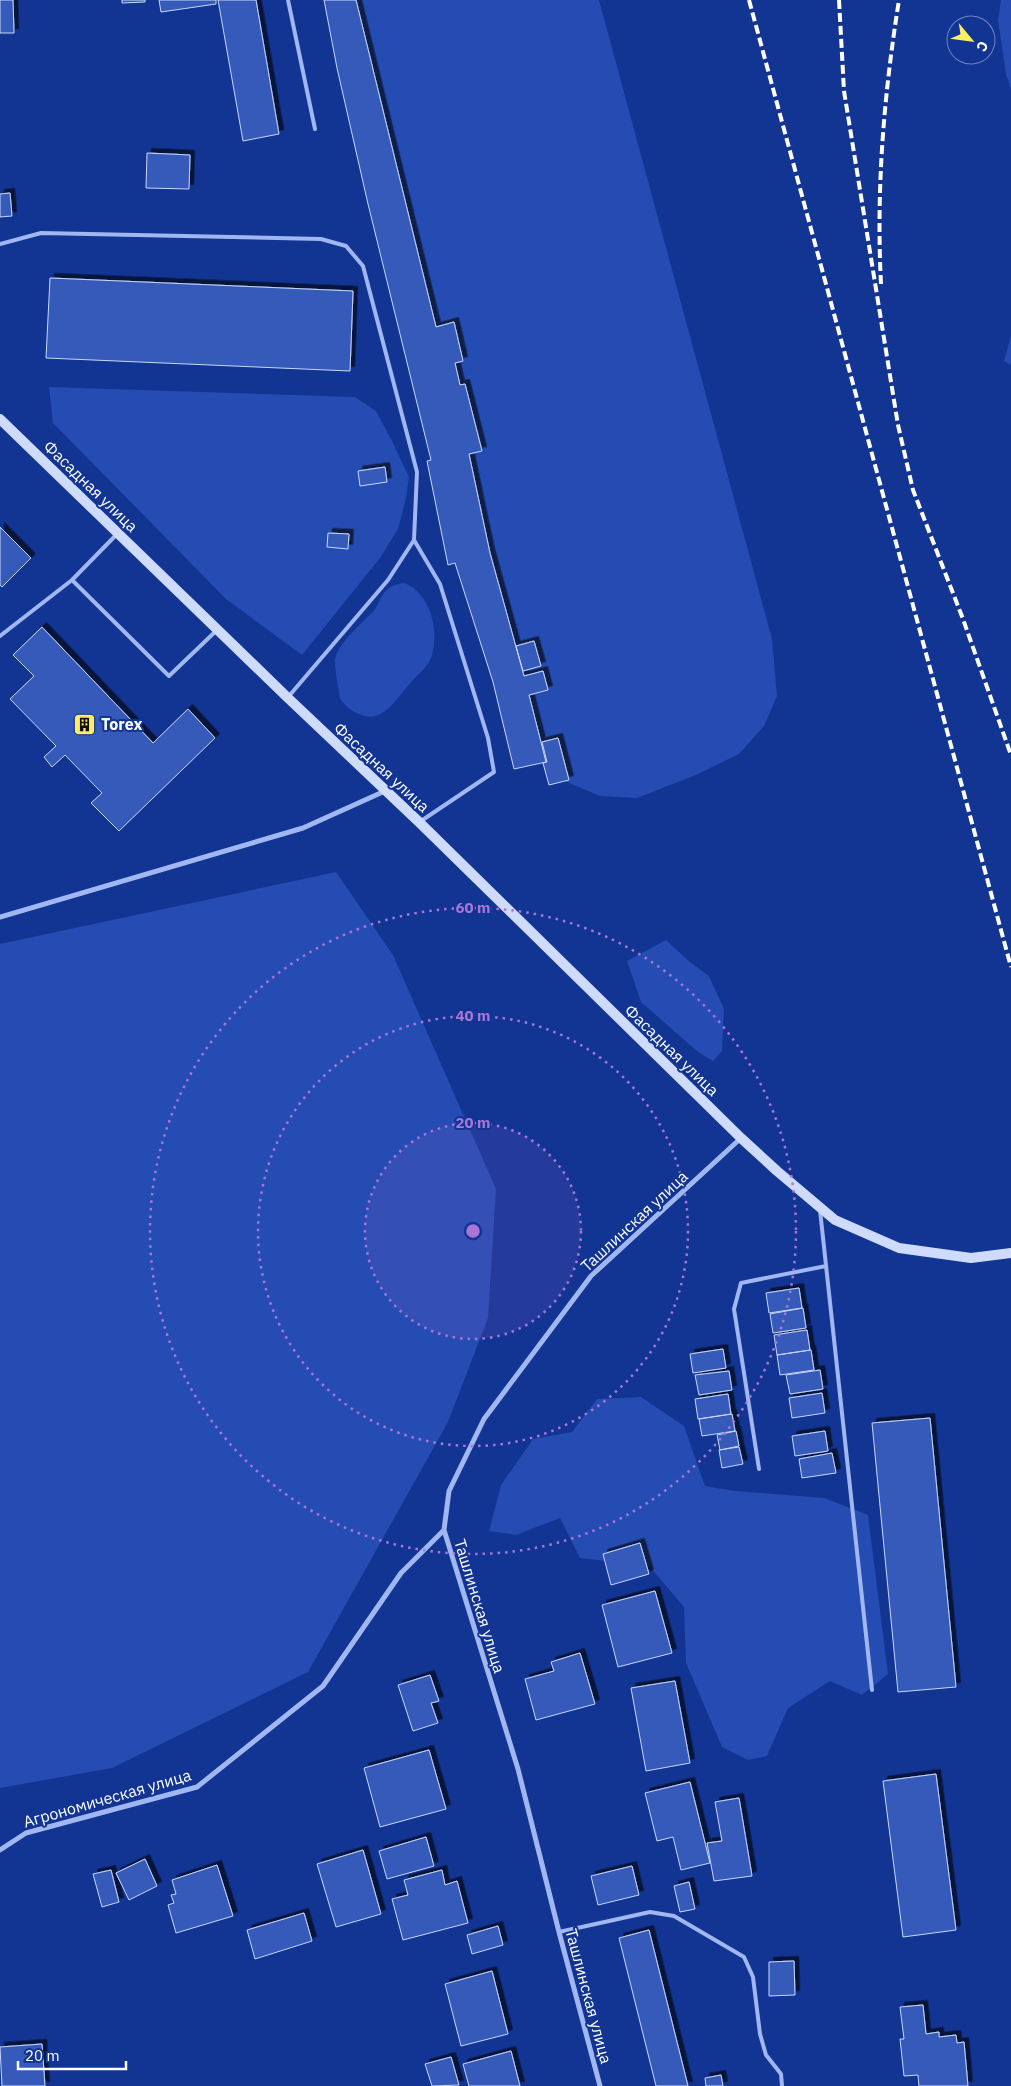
<svg xmlns="http://www.w3.org/2000/svg" width="1011" height="2086" font-family="'IBM Plex Sans',sans-serif">
<defs>
<filter id="shadow"><feDropShadow dx="4.5" dy="-4.5" stdDeviation="0" flood-color="#0009"/></filter>
</defs>
<rect width="100%" height="100%" fill="#123493"/>
<path fill="#244cb2" d="M345,0H599L772,639L777,696L764,726L739,754L696,775L637,798L600,796L553,776L537,758Z
M1001,0H1011V89L1006,74L998,20Z
M1011,336V365L1004,361Z
M49,387L355,397L376,411L392,441L409,477L406,498L398,529L380,558L302,655L226,599L53,423Z
M404,583C431,593 440,632 431,658C427,668 419,673 412,681C398,696 383,726 359,714C352,711 345,706 341,700C339,697 334,662 335,660C338,642 363,623 375,609C379,604 380,598 384,593C389,586 397,584 404,583Z
M336,872L393,955L496,1189L488,1318L448,1422L308,1672L112,1768L0,1788V944Z
M666,940L690,962L709,976L724,1009L722,1051L713,1061L698,1052L641,1002L627,961Z
M641,1397L684,1426L705,1486L735,1491L824,1498L868,1515L888,1674L862,1695L830,1681L788,1708L767,1756L748,1760L722,1747L686,1663L684,1607L649,1566L580,1558L560,1518L516,1535L489,1531L501,1485L533,1439L572,1432L597,1399Z"/>
<path fill="#365aba" stroke="#c8d7fd" filter="url(#shadow)" d="M0,0H13L14,33H0Z
M122,0H145V2L122,3Z
M159,0H216V4L161,12Z
M218,0H256L279,134L243,141Z
M324,0H356L436,327L454,322L463,361L455,363L460,385L465,384L482,451L469,454L490,553L524,676L543,671L548,690L529,695L546,762L514,769L493,682L455,563L448,565L427,461L431,460L368,204L337,68Z
M147,153L190,155L189,189L146,188Z
M10,193L12,216L0,217V194Z
M50,278L353,291L350,371L46,358Z
M385,467L387,482L360,486L358,471Z
M0,527L31,558L2,587L0,585Z
M328,533L349,534L348,549L327,547Z
M42,627L153,743L188,709L215,738L119,831L91,803L102,793L65,755L52,767L44,757L56,746L10,699L34,676L13,655Z
M534,641L541,666L523,671L516,646Z
M558,738L569,780L549,785L543,763L547,762L542,742Z
M799,1288L802,1308L769,1313L766,1293Z
M803,1308L806,1328L773,1333L770,1314Z
M807,1330L810,1350L777,1355L774,1335Z
M723,1349L726,1368L693,1373L690,1354Z
M811,1350L814,1370L780,1375L777,1355Z
M820,1370L823,1389L790,1394L786,1375Z
M729,1371L732,1390L699,1395L695,1375Z
M822,1393L825,1413L792,1418L789,1398Z
M728,1394L731,1414L698,1419L695,1399Z
M732,1414L735,1431L702,1436L699,1419Z
M930,1418L956,1687L898,1692L872,1423Z
M736,1431L739,1446L720,1450L717,1435Z
M825,1431L828,1451L795,1456L792,1436Z
M739,1447L743,1464L722,1468L719,1450Z
M832,1453L836,1473L802,1478L799,1459Z
M640,1543L649,1574L611,1585L603,1554Z
M655,1591L672,1653L618,1667L602,1605Z
M580,1653L595,1704L536,1720L525,1679L554,1671L551,1662Z
M430,1675L439,1701L431,1703L438,1723L413,1731L398,1685Z
M675,1681L690,1763L646,1771L631,1688Z
M429,1750L446,1809L380,1827L364,1768Z
M936,1774L956,1930L903,1937L883,1781Z
M690,1782L710,1863L681,1870L673,1837L657,1841L645,1793Z
M739,1798L752,1876L714,1881L707,1843L722,1841L715,1802Z
M426,1837L434,1866L387,1879L379,1851Z
M363,1850L381,1914L336,1927L317,1864Z
M145,1859L157,1886L129,1900L116,1873Z
M217,1865L233,1916L176,1933L168,1905L174,1903L171,1895L176,1894L172,1880Z
M632,1866L639,1895L598,1905L591,1876Z
M111,1870L119,1902L102,1907L93,1874Z
M442,1870L445,1885L457,1881L468,1923L403,1940L392,1899L408,1895L404,1880Z
M689,1882L695,1909L680,1912L674,1886Z
M304,1913L312,1941L255,1959L247,1930Z
M498,1926L503,1945L472,1954L467,1935Z
M649,1930L688,2086H656L619,1938Z
M794,1961L795,1995L769,1996V1962Z
M492,1971L508,2034L461,2046L445,1984Z
M923,2005L926,2034L939,2032V2037L956,2035L957,2043L964,2042L968,2086H919L918,2075L904,2076L900,2039H904L900,2007Z
M42,2044L45,2086H2L0,2047Z
M511,2051L520,2086H469L463,2064Z
M451,2057L459,2085L432,2086L425,2064Z
M721,2075L723,2086H706L705,2078Z"/>
<g fill="none" stroke-linecap="round" stroke-linejoin="round">
<path stroke="#a0b7f2" stroke-width="4" d="M288,0L315,129
M0,244L41,233L321,239L346,246L363,266L417,472L414,540L388,580L289,696
M414,540L440,584L488,738L494,772L421,821
M72,580L169,676L217,630
M0,636L72,580L118,533
M820,1210L872,1690
M759,1469L734,1309L741,1283L826,1266
M559,1932L650,1912L674,1916L744,1957L753,1977L760,2034L766,2055L781,2074L782,2086"/>
<path stroke="#a0b7f2" stroke-width="5" d="M0,917L303,828L385,791
M0,1850L26,1833L197,1787L323,1686L401,1573L444,1530
M600,2086L559,1932L518,1769L444,1530L449,1491L484,1419L591,1276L741,1138"/>
<path stroke="#cfdbfc" stroke-width="10" d="M0,419L288,698L419,822L741,1138L777,1171L835,1220L899,1248L971,1258L1011,1253"/>
<path stroke="#fff" stroke-width="4" stroke-dasharray="9 4" stroke-linecap="butt" d="M749,0L1011,967
M839,0L844,91L898,425L913,490L963,619L1011,755
M881,284C876,188 884,94 899,0"/>
</g>
<circle cx="473" cy="1231" r="108" fill="#a976d5" fill-opacity=".12"/>
<g fill="none" stroke="#a976d5" stroke-width="2.5" stroke-dasharray="2.5 5">
<circle cx="473" cy="1231" r="108"/>
<circle cx="473" cy="1231" r="215"/>
<circle cx="473" cy="1231" r="323"/>
</g>
<defs>
<symbol id="building-square" viewBox="-11 -11 22 22"><rect x="-9" y="-9" width="18" height="18" rx="4" fill="#ffed62" stroke="#123493"/><path d="M-4-6H4V6H1V3H-1V6H-4ZM-2.5-4.3h1.7v1.8h-1.7ZM.8-4.3h1.7v1.8H.8ZM-2.5-1h1.7V.8h-1.7ZM.8-1h1.7V.8H.8Z" fill="#111"/></symbol>
</defs>
<g fill-rule="evenodd">
<use href="#building-square" x="72" y="712" width="25" height="25"/>
</g>
<g text-anchor="middle" dominant-baseline="central" stroke-width="4" stroke-linejoin="round" paint-order="stroke">
<g font-size="16" fill="#fff" stroke="#123493">
<text transform="translate(91 486) rotate(44)">Фасадная улица</text>
<text transform="translate(382 767) rotate(43)">Фасадная улица</text>
<text transform="translate(672 1050) rotate(44)">Фасадная улица</text>
<text transform="translate(634 1221) rotate(-43)">Ташлинская улица</text>
<text transform="translate(480 1606) rotate(73)">Ташлинская улица</text>
<text transform="translate(107 1798) rotate(-16)">Агрономическая улица</text>
<text transform="translate(589 1996) rotate(75)">Ташлинская улица</text>
</g>
<g font-size="16" font-weight="bold" fill="#fff" stroke="#123493" text-anchor="start">
<text x="101" y="724">Torex</text>
</g>
</g>
<circle cx="473" cy="1231" r="8" fill="#a976d5" stroke="#123493" stroke-width="2.5"/>
<g font-size="15" text-anchor="middle" font-weight="bold" fill="#a976d5" stroke="#123493" stroke-width="4" stroke-linejoin="round" paint-order="stroke">
<text x="473" y="913">60 m</text>
<text x="473" y="1021">40 m</text>
<text x="473" y="1128">20 m</text>
</g>
<g transform="translate(971 40) rotate(119)"><circle r="24" fill="#123493" stroke="#7185be"/>
<path d="M0-4L9 19L0 12L-9 19Z" fill="#ffed62"/>
<text y="-8" font-size="14" font-weight="bold" text-anchor="middle" fill="#ffffff">С</text>
</g>
<path d="M18 2061v8h108v-8" fill="none" stroke="#ffffff" stroke-width="2.5"/>
<text x="25" y="2061" font-size="15" fill="#ffffff" stroke="#123493" stroke-width="4" paint-order="stroke">20 m</text>
</svg>
